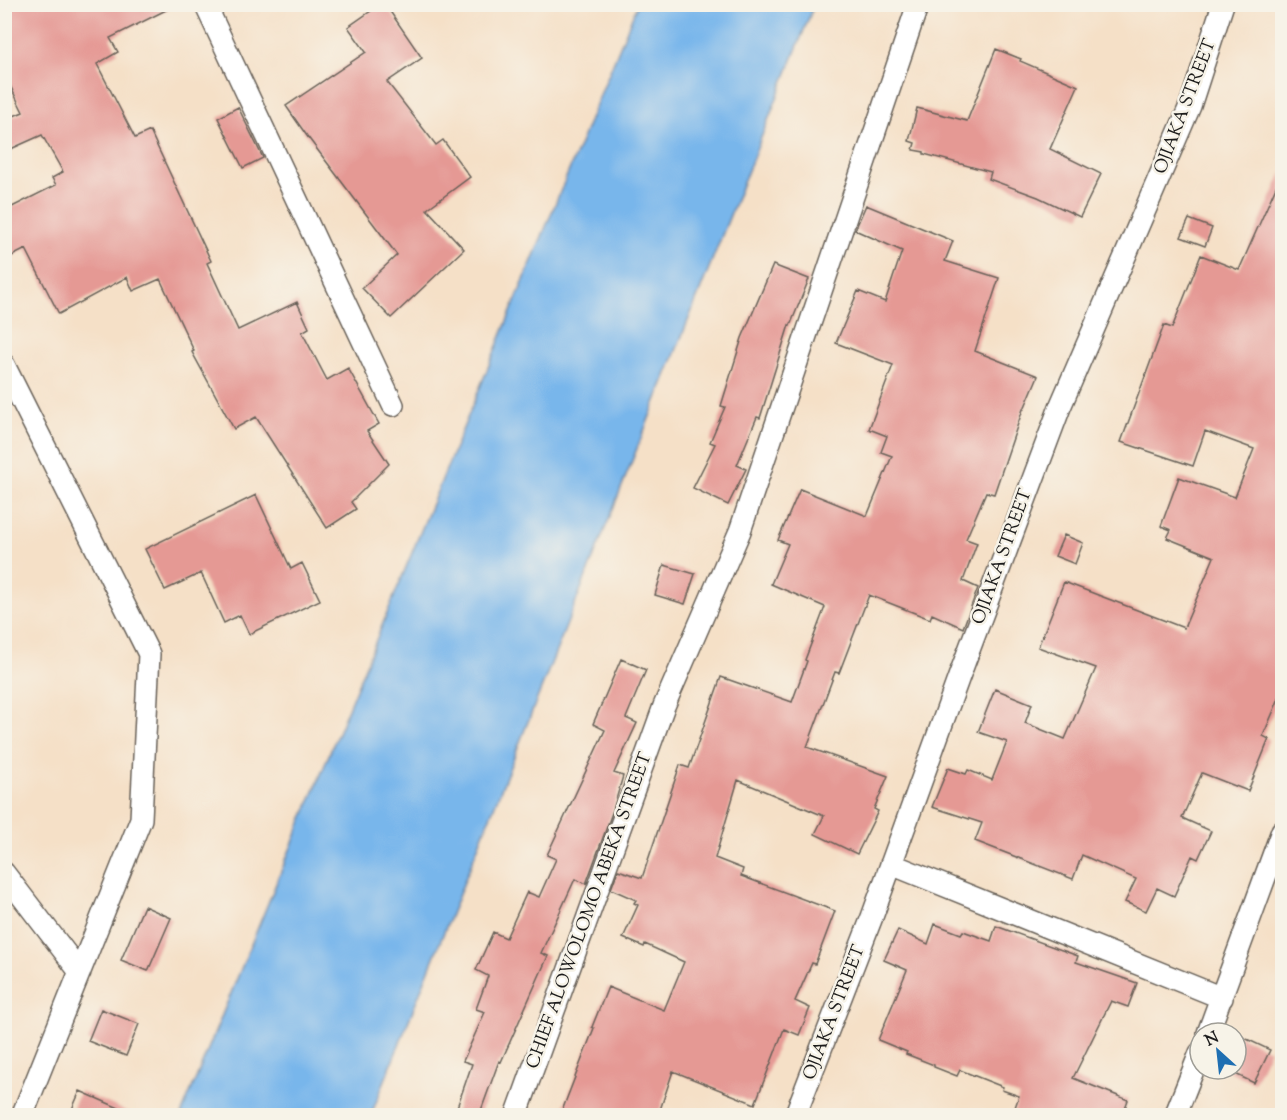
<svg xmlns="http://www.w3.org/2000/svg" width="1287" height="1120" font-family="'Sorts Mill Goudy',serif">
<rect width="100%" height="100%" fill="#f7f3e8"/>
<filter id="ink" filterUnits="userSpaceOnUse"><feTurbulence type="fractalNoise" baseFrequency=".0167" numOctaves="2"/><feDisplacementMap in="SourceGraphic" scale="12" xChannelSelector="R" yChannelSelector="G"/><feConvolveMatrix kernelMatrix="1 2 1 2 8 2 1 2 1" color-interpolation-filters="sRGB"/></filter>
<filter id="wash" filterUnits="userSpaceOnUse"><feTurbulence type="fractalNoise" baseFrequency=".008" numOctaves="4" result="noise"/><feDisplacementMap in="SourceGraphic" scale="24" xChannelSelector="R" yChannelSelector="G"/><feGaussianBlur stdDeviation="1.35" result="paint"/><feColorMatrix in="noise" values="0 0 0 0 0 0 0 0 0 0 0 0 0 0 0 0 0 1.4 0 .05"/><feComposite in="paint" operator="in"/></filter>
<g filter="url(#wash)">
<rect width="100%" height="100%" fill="#f5e0c7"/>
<path fill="#78b6eb" stroke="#4a6984" stroke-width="1.5" d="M637,5H814L371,1115H181Z"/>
<g id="blocks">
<path fill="#e59994" d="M4,4H178L110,38L118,52L97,64L135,138L150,131L211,261L207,263L238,330L297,302L309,328L302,332L327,380L348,368L379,424L367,431L389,464L351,502L356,509L327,528L256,417L234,429L192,352L194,351L160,279L133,291L127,277L59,314L26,249L4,260V211L56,185L52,178L63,172L42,135L4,152V120L23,112L4,73Z
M381,4H385L422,58L387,82L436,145L443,140L470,177L427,209L464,249L391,318L362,288L397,255L307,136L286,106L366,52L348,27Z
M996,49L1021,59L1020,61L1078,86L1050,149L1101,174L1080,217L1038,197L989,179L991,172L924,154V152L913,150L915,143L909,141L917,108L967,121Z
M238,107L263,158L243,168L218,118Z
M1282,173V691L1263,736L1269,739L1248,791L1202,773L1182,818L1211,831L1198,859L1192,856L1174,896L1157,888L1146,911L1125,902L1136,879L1082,855L1073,879L975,841L982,823L932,807L948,768L966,774L968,770L992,780L1007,742L978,732L995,689L1032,704L1025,723L1065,739L1096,668L1038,647L1064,582L1184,628L1214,557L1167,538L1171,530L1161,526L1179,477L1235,497L1254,449L1205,431L1193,466L1121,442L1164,325L1172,328L1201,255L1239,270Z
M866,205L953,241L945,261L999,278L975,351L1038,376L1024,409H1023L994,494L986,492L966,539L977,543L963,581L978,588L963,628L932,614L930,619L869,595L839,673L835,672L807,747L888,776L874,809L878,811L857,854L815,834L824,816L738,780L715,858L743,869L741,876L835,911L815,964L812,963L795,1001L810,1008L799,1035L784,1029L755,1104L673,1071L658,1116H560L594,1028L592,1027L608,987L664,1010L684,962L645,944L644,947L623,938L638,905L634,903L636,900L611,889L618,870L642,878L680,765L689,768L721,677L792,702L807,661L805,660L825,607L771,584L788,544L778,540L800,489L867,516L892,456L881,452L887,436L869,429L893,365L836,343L858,291L885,302L902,251L855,230Z
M1189,219L1212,228L1205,246L1181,237Z
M773,265L809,279L790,326L789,325L760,418L757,417L737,465L746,469L728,505L693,488L715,444L710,442L725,407L721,406L742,338Z
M256,495L291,569L302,563L320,600L249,634L240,615L224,623L201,573L165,590L145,549Z
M1064,535L1083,543L1075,564L1055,556Z
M664,565L695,574L685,604L655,595Z
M621,659L646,670L626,718L637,723L614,773L623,776L613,810L586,884L575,879L541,953L548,956L501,1062L499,1061L479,1116H454L472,1064L463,1061L485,1012L476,1009L488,976L476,970L493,932L506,938L527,892L539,897L556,859L547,855L605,730L593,724Z
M144,906L171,918L148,971L121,960Z
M935,924L961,934L963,931L991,941L996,926L1078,956L1076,962L1137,983L1128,1007L1111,1001L1073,1078L1128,1100L1122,1116H1012L1019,1096L1002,1090L1003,1087L960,1070L957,1076L934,1067V1065L906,1054L907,1052L878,1040L907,970L884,960L898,930L928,944Z
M101,1009L139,1024L126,1056L88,1041Z
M1236,1034L1270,1050L1254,1083L1225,1069H1236Z
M80,1091L137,1116H69Z"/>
</g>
</g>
<g filter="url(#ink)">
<use href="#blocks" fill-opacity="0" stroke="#686158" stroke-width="1.5"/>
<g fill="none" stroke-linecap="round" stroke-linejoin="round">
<defs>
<path id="street" d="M205,4L393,405
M4,365L149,654L141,819L22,1116
M891,864L1222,998
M4,873L80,972
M1208,1033L1282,831
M516,1116L664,706L740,531L918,4
M795,1116L872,917L960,674L1060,407L1190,106L1223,4
M1175,1116L1200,1053"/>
</defs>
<use href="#street" stroke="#686158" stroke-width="24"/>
<use href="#street" stroke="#fff" stroke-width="21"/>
</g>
</g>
<g text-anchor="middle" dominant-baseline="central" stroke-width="5" stroke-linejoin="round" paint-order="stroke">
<g font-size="18" fill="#1c1c1c" stroke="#f7f3e8">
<text transform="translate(1186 107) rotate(-69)">OJIAKA STREET</text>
<text transform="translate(1003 557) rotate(-70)">OJIAKA STREET</text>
<text transform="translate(590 911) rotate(-70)">CHIEF ALOWOLOMO ABEKA STREET</text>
<text transform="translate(835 1013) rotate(-69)">OJIAKA STREET</text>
</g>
</g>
<rect width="1287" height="1120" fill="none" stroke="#f7f3e8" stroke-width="24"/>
<g transform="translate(1218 1051) rotate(333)"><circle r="28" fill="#f7f3e8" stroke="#9f9d96" stroke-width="1.5"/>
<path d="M0-4.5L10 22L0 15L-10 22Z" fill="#1f6fb2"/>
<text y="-9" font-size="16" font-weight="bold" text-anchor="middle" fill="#1c1c1c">N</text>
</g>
</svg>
